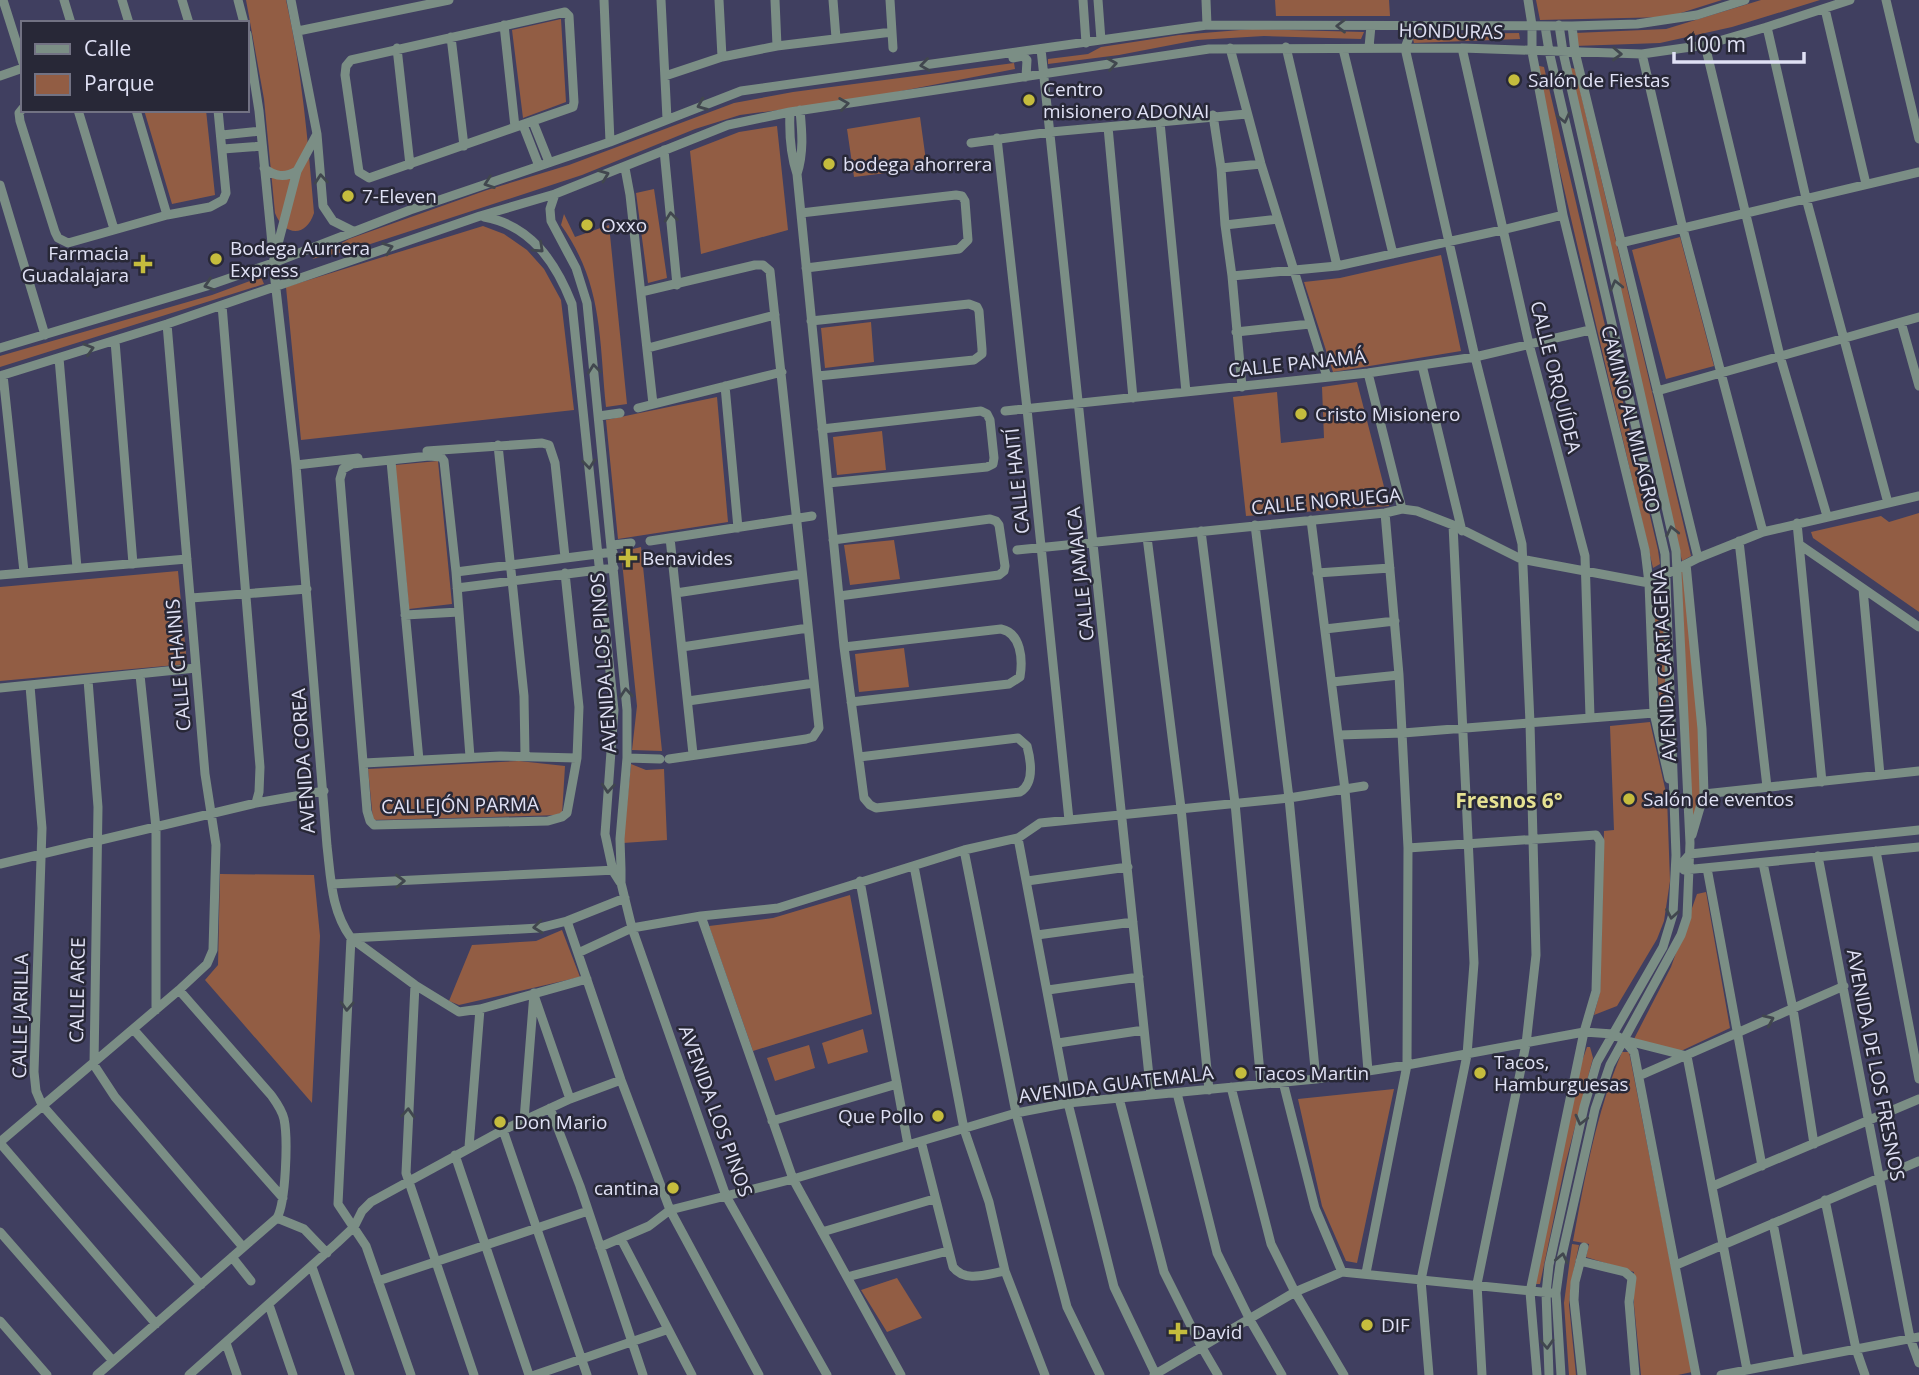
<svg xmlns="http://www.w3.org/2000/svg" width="1919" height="1375" font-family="'Open Sans',sans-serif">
<rect width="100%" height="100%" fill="#403f60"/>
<path fill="#925d44" d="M246,0H286C302,70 308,142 314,213C306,238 284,236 275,213L264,99Z
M1275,0H1389L1390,16H1276Z
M1536,0H1722L1668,17L1540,20Z
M1761,0H1820L1732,27L1660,43L1575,46V33L1666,29Z
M561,19L566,102L523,118L512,30Z
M1252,29L1364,32L1361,39L1264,36L1197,40L1119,55L1048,64V59L1088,54L1101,47L1179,35Z
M1519,33L1520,39L1414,43L1413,39H1441L1450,34Z
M1014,63L1015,69L855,100L740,115L695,129L582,175L352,250L312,259L349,239L487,190L569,165L734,103L793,92Z
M1535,65L1544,67L1658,550L1660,564L1653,568Z
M1568,67L1575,69L1691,556L1682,561Z
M144,110H206L215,195L172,204Z
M920,117L927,168L854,177L847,129Z
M777,126L788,230L701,254L690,151L739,132Z
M654,189L667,278L648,283L636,193Z
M564,214L575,237L609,225L627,404L606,407C599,338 603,284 561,225Z
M483,226L504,234L527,250L544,269L561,300L574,410L301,440L286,287Z
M1680,237L1714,366L1666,379L1632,250Z
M1441,255L1461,351L1333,372L1304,282L1340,278Z
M261,277L264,284L0,367V356L212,295Z
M871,322L874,362L825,368L821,328Z
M1357,382L1389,506L1246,516L1233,397L1277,392L1281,443L1324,438L1322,387Z
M717,397L728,522L618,539L606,420Z
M882,431L886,470L837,475L833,437Z
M438,461L452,604L409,609L395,465Z
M1919,513V612L1813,538L1811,532L1881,516L1889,522Z
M894,540L900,579L850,585L844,545Z
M641,547L662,751L632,750L637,706L621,552Z
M178,571L187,664L0,681V587Z
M1683,571L1700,730V794L1692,827L1681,572Z
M1664,582L1670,754L1659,699L1653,591Z
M904,648L909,687L859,692L855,654Z
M1650,722L1667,797L1670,881L1664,921L1657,939L1617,1006L1594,1015L1600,992L1604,831L1614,830L1610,726Z
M519,761L565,766L562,815L373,820L368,769Z
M631,764L646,770L664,769L667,840L623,843Z
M220,874L314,875L320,936L312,1103L205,980L218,965Z
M1706,892L1730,1028L1681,1051L1634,1039L1671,967L1697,894Z
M850,895L872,1014L753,1051L709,926L773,918Z
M562,930L580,977L459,1005L449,1001L472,945L536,941Z
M863,1029L868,1052L828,1064L822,1043Z
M809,1045L815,1068L775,1081L767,1058Z
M1587,1047H1590L1593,1058L1565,1165L1540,1284H1533L1581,1064Z
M1622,1052H1629L1692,1372L1678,1375H1641L1634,1305V1272L1586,1257L1589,1244L1573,1241C1585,1177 1596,1113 1622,1052Z
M1394,1089L1357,1263L1346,1261L1322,1206L1298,1099Z
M1572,1244L1579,1245L1571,1283L1569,1305L1576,1375H1569L1564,1303Z
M897,1278L922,1318L887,1332L861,1290Z"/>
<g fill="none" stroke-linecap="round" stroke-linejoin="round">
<path stroke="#7b8e85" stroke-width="9" d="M3,0L23,63
M64,0L71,23
M122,0L129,23
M182,0L189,23
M238,0L244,23
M291,0L317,134L323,206L333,221L353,231
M604,0L610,142
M661,0L667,119
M719,0L722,57
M775,0L777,46
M833,0L836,38
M890,0L893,48
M1083,0L1086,43
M1098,0L1101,40
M1206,0L1207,25
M1528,0L1532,25V52L1563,215L1645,550L1649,583L1654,713L1669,779
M1886,0L1919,139
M1825,9L1866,184
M565,12L569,16L574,102L573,107L369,178L359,172L345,75L346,66L351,60Z
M504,25L515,127
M1559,25L1563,52L1676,551L1690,843L1687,917L1681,935L1610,1065L1595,1109L1560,1264L1556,1293L1561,1375
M1413,26L1405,48L1475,357L1522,544L1530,723L1536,955L1526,1044L1477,1284L1482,1375
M1545,26L1549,51L1665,554L1676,855L1673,914L1663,947L1597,1062L1584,1107L1549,1265L1546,1293L1549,1375
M1572,26L1575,52L1698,558
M1767,27L1806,198L1888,503
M298,31L449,0
M247,34L259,111L273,254
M451,37L464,146
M1705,45L1780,356L1827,516
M1286,47L1337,266
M1369,47L1371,26
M397,48L410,165
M1230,48L1261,164L1327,377
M1462,48L1529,344L1585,556L1590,717
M1041,49L1151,1095
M1343,49L1393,254
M1642,54L1683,229L1763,532
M1013,58L1023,56L1027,60L1026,77
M0,76L23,68
M665,76L722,57L777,46L892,32
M23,108L19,113L20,121L55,232L58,238L68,243L167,215L210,207L223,200L226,193L218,110
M78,110L114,229
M136,110L167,215
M790,112C789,134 790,153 797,174L844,647L864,798L870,805L876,808L1020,792C1035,783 1031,761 1027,746L1018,738L859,757
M1213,115L1221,168L1225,225L1232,276L1242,387
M533,122L549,162
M1160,122L1186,392
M523,125L539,166
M1108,127L1133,398
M317,134L297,171L273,263L296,465L327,846C331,879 331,910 351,938L338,1204L366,1246L411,1375
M222,135L261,131
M997,138L1027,409L1069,820
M971,143L1051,132L1247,114
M223,149L262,146
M664,150L677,285
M264,168C275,177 285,178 297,171
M625,168L630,195L653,404
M1221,168L1261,164
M797,174C804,152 802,132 800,110
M0,185L45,335
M555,194L550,209L551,221L576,268L587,303L627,710V758L620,839L621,869V883L632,928L726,1196L827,1375
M801,213L956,195L962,196L965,201L968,240L959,249L806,268
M484,217C531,225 556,263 572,304L614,710L605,834L613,871L620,882
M1225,225L1278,219
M1620,243L1919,172
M1232,276L1337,266L1502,230L1563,215
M641,292L755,265H763L770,271L819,728L813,737L806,739L669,759
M222,305L260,767L259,792L256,803
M811,321L969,304L977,307L979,311L982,349V354L974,360L818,376
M1901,322L1919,386
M1236,332L1310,324
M115,341L133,564
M0,348L207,286L273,263L410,210L610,142L741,91L1207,25L1572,26L1637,24L1697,15L1745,0
M648,348L775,315
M59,358L77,568
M1422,365L1462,531
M1368,373L1402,509
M3,375L24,572
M0,376L167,324L480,216L555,194L728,125L790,112L1209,49L1462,48L1642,54L1705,45L1767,27L1850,0
M725,386L738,528
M1657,391L1919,317
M638,408L782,372
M1005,411L1368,373L1475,357L1590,330
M599,416L620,413
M822,429L981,411L987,414L990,420L994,458L993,464L987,467L828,483
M498,445L524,696L525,755
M427,451L542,443L549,445L555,463L565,557
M391,461L419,760
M296,465L358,458
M1311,520L1345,790L1368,1071
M1797,523L1822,782
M1255,525L1289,798L1316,1079
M1201,531L1235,803L1261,1084
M1147,537L1181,808L1209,1090
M670,538L693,754
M833,540L990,519L996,521L999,525L1005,566L1004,571L999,575L839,596
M650,541L812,516
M1739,541L1767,787
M612,545L631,543
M1800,545L1919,627
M1017,550L1385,513L1402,509L1417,511L1453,525L1521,559L1649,583L1698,558L1763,532L1919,496
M1686,564L1702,729L1704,794L1692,835
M456,572L613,552
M1317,573L1390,568
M0,575L187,559
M457,588L614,568
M1863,589L1880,775
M676,593L802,574
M191,598L307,589
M405,615L459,612
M1325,629L1395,621
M682,647L808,628
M844,647L1001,629C1021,633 1023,659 1020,677L1009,684L851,702
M140,675L156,828V1010
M88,680L98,807L94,1065L115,1097L243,1247
M1332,682L1399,675
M30,686L42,828L34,1072L36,1091L42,1105L201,1285
M0,688L196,668
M688,701L814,683
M1339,735L1403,733L1654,713
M470,757L456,572L444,461L441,457L429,456L352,464L343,469L340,479L367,811L370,821L374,825L548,821L562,817L567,813L577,758L579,707L565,573
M627,758L660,759
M364,763L500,756L577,758
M1704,794L1919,771
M1018,838L1068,1103L1114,1287L1156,1375
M1408,848L1596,835L1600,841L1596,991L1584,1032L1530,1292L1537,1375
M964,850L1016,1113L1067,1307L1100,1375
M1876,851L1919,1079
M1818,856L1910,1338L1919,1363
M1763,863L1793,1009L1814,1144
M0,864L256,803L324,791
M914,866L964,1129L989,1202L1005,1271L1045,1375
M1707,868L1762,1166
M1676,870L1690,854L1919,830
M1684,870L1919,847
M860,881L908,1145
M1027,881L1128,867
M332,884L616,870
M701,916L793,1179L901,1375
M567,921L621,1080L670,1210L759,1375
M1037,935L1133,922
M351,938L539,928L567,921L625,898
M351,938L415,985L459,1012L480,1009L587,979
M578,953L632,928L701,916L778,908L964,850L1018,838L1040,823L1289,798L1364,786
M415,985L406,1173L474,1375
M1048,990L1139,977
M535,998L570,1099
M134,1030L283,1198
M1624,1040L1634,1052L1696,1375
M1058,1043L1144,1030
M1639,1076L1844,986
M1283,1082L1315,1208L1342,1272
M1231,1087L1271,1244L1295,1292L1344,1375
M1177,1093L1217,1253L1250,1320L1282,1375
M1119,1098L1164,1272L1201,1346L1218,1375
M550,1108L580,1186L643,1375
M524,1120L534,993
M772,1121L897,1084
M503,1130L587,1375
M921,1141L953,1267C965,1283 987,1274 1005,1271
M0,1142L179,990L207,964L213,950L216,845L205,774L167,324
M0,1143L156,1324
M469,1147L480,1009
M455,1155L529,1375
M1713,1186L1919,1099
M1825,1200L1856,1349L1865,1375
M277,1218L304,1229L327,1253
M1773,1223L1799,1360
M0,1232L113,1361
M822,1232L934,1199
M621,1239L692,1375
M600,1247L649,1226L670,1210L793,1179L1016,1113L1068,1103L1316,1079L1407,1065L1584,1032L1613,1034L1624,1040L1687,1056L1747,1370
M232,1257L251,1281
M1580,1261L1625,1272L1632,1278L1629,1302L1635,1375
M1676,1265L1919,1161
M312,1267L350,1375
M1366,1273L1407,1065L1408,848L1399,675L1385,513
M847,1277L948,1251
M378,1281L588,1211
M269,1305L293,1375
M0,1321L47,1375
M226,1343L237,1375
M97,1375L277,1218C286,1202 288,1138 284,1119C282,1110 276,1102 271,1095L179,990
M189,1375L337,1243L354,1227L362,1211L371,1202L503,1130L570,1099L621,1080
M535,1375L666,1330
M1154,1375L1295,1292L1342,1272L1551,1293
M1429,1375L1421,1280L1467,1055L1474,963L1453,525
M1582,1375L1574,1300L1575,1282L1584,1247
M1721,1375L1919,1337"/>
</g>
<defs><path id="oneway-chevron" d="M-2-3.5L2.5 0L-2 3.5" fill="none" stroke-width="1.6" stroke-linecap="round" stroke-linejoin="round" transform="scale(1.75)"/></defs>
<g stroke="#41474e">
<use href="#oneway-chevron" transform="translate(1341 26) rotate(-180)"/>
<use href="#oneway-chevron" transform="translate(1617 54) rotate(2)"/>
<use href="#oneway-chevron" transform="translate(1112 64) rotate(-9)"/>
<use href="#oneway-chevron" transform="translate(925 65) rotate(172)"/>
<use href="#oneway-chevron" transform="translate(844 104) rotate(-8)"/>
<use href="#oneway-chevron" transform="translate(702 105) rotate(158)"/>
<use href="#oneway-chevron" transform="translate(1564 118) rotate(77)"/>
<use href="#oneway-chevron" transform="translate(604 175) rotate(-21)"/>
<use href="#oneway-chevron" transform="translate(321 179) rotate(-95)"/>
<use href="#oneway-chevron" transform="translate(489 183) rotate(161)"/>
<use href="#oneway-chevron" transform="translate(671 217) rotate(-96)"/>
<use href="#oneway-chevron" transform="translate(388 248) rotate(-19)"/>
<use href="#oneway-chevron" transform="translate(539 248) rotate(43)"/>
<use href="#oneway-chevron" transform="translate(209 285) rotate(162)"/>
<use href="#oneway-chevron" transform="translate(1616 285) rotate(-103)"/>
<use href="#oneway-chevron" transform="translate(89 349) rotate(-17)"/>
<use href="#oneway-chevron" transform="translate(594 369) rotate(-96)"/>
<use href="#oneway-chevron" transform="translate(589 464) rotate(84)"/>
<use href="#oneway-chevron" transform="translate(1672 531) rotate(-103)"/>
<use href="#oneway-chevron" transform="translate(626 693) rotate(-95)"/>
<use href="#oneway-chevron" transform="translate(608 788) rotate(94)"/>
<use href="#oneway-chevron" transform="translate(400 881) rotate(-2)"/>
<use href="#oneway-chevron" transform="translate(1672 914) rotate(100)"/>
<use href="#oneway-chevron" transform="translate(538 927) rotate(174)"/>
<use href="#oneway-chevron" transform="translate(347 1006) rotate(93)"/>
<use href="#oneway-chevron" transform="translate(1769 1020) rotate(-24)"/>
<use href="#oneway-chevron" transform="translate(408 1113) rotate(-87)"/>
<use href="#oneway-chevron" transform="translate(1581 1120) rotate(104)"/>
<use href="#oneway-chevron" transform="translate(1562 1258) rotate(-78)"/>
<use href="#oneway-chevron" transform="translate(1547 1344) rotate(87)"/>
</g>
<g fill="#c5bc3d" stroke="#282837" stroke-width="2.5">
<circle cx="1514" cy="80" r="7"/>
<circle cx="1029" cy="100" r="7"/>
<circle cx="829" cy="164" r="7"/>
<circle cx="348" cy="196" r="7"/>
<circle cx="587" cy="225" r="7"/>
<circle cx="216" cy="259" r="7"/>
<path d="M139.5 253.5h7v7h7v7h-7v7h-7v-7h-7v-7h7z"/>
<circle cx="1301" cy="414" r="7"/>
<path d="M624.5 547.5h7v7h7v7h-7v7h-7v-7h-7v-7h7z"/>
<circle cx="1629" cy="799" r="7"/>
<circle cx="1241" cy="1073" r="7"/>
<circle cx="1480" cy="1073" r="7"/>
<circle cx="938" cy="1116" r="7"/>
<circle cx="500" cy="1122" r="7"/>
<circle cx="673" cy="1188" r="7"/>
<circle cx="1367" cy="1325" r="7"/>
<path d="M1174.5 1321.5h7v7h7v7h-7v7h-7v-7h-7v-7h7z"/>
</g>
<g text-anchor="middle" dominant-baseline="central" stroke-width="5" stroke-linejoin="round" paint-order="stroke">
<g font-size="19" fill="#e0e1f5" stroke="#282837">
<text transform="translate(1451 31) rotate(1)">HONDURAS</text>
<text transform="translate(1297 363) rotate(-6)">CALLE PANAMÁ</text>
<text transform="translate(1556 377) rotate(76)">CALLE ORQUÍDEA</text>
<text transform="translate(1631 419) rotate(76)">CAMINO AL MILAGRO</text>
<text transform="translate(1017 481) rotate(-96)">CALLE HAITÍ</text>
<text transform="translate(1326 501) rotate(-5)">CALLE NORUEGA</text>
<text transform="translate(1080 574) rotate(-96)">CALLE JAMAICA</text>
<text transform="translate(603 663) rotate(-94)">AVENIDA LOS PINOS</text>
<text transform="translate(178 665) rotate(-95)">CALLE CHAINIS</text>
<text transform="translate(1664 665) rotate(-93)">AVENIDA CARTAGENA</text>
<text transform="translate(303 761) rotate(-94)">AVENIDA COREA</text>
<text transform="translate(460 805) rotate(-1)">CALLEJÓN PARMA</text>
<text transform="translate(77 990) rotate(-89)">CALLE ARCE</text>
<text transform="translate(20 1016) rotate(-89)">CALLE JARILLA</text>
<text transform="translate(1876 1065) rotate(79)">AVENIDA DE LOS FRESNOS</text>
<text transform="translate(1116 1084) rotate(-7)">AVENIDA GUATEMALA</text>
<text transform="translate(716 1111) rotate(70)">AVENIDA LOS PINOS</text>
</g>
<g font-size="19" fill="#e0e1f5" stroke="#282837" text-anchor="start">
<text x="1528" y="80">Salón de Fiestas</text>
<text x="1043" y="89">Centro<tspan x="1043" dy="22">misionero ADONAI</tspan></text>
<text x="843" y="164">bodega ahorrera</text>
<text x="362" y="196">7-Eleven</text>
<text x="601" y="225">Oxxo</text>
<text x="230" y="248">Bodega Aurrera<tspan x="230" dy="22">Express</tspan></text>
<text x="129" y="253" text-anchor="end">Farmacia<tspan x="129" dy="22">Guadalajara</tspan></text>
<text x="1315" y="414">Cristo Misionero</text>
<text x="642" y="558">Benavides</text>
<text x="1643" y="799">Salón de eventos</text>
<text x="1494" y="1062">Tacos,<tspan x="1494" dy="22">Hamburguesas</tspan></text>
<text x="1255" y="1073">Tacos Martin</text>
<text x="924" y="1116" text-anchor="end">Que Pollo</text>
<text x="514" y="1122">Don Mario</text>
<text x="659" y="1188" text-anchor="end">cantina</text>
<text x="1381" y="1325">DIF</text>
<text x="1192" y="1332">David</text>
</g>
<g font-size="21" font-weight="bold" fill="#e5e192" stroke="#282837">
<text x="1509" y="800">Fresnos 6°</text>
</g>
</g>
<rect x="21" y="21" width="228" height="91" fill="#282837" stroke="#727283" stroke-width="2"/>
<rect x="35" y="44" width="35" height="10" fill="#7b8e85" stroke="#727283" stroke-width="2"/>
<text x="84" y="56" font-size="21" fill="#e0e1f5">Calle</text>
<rect x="35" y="74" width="35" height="21" fill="#925d44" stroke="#727283" stroke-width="2"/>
<text x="84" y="91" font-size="21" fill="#e0e1f5">Parque</text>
<path d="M1674 52v10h130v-10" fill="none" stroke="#e0e1f5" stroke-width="3.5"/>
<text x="1685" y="52" font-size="21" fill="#e0e1f5" stroke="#282837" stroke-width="5" paint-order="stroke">100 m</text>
</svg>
